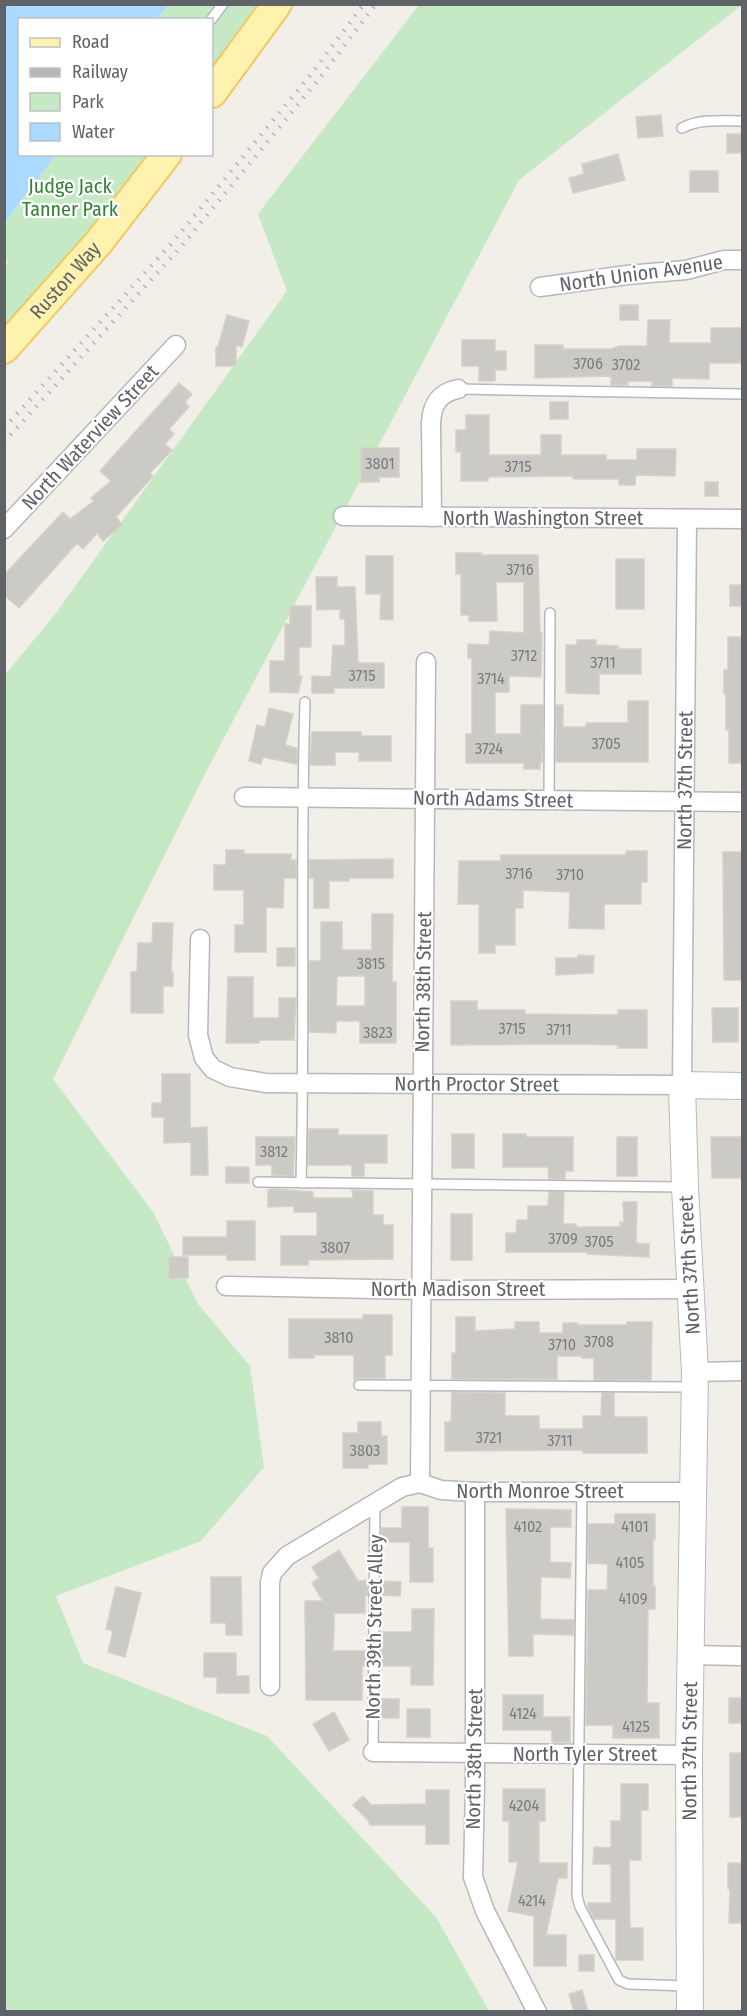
<svg xmlns="http://www.w3.org/2000/svg" width="747" height="2016" font-family="'Fira Sans Condensed',sans-serif">
<rect width="100%" height="100%" fill="#f1efe8"/>
<path fill="#c5e8c5" d="M168,5H260L212,72V20H157Z
M419,5H742L519,180L206,772L53,1079L153,1212L198,1304L250,1366L264,1467L201,1541L56,1596L83,1663L267,1736L436,1917L489,2011L5,2012V675L56,613L287,291L258,214Z
M56,155H152L129,186L5,330L4,270L8,261L5,260V222Z"/>
<path fill="#aadaff" d="M5,4L168,5L157,19L20,20V154L56,155L5,222Z"/>
<path fill="#cccac5" stroke="#d6d1c6" stroke-width="1.5" fill-rule="evenodd" d="M661,115L663,136L638,138L636,117Z
M727,134H742V153H727Z
M618,154L625,180L573,193L569,178L584,174L582,164Z
M690,171H718V192H690Z
M620,305H638V320H620Z
M227,315L249,321L242,347L236,345V366H216V347H218Z
M648,320H670L669,343H711V328H742V363H709V379L672,378V386H652V381H628V385H611V376L535,378V345H563V349H611L619,346H647Z
M462,340H495V351H506V370H495V381H479V366H462Z
M179,383L192,394L185,402L189,407L169,429L174,434L165,444L172,450L150,473L153,476L116,517L122,525L103,541L97,533L83,549L77,543L19,608L4,595V575L63,512L70,519L94,501L91,498L111,481L100,471Z
M550,402H568V419H550Z
M466,415H489V455H541V435H561V455H606V460H637V449H676L675,476L636,475L635,485H619V479H573V476L488,477V481H461V452H456V430H466Z
M361,448H399V477H379V482H361Z
M705,482H718V496H705Z
M456,553H481V555H538L540,633H542L541,677L509,676V692H495V734H521V705H543L542,762H540V769H524V763H466V734H472V658H468V644L489,645L490,631L524,633V582H496L497,621H469V615H461V574H456Z
M366,556H393V620L380,619L381,594H366Z
M616,559H644V609H616Z
M316,577H337V587H355L358,663H384V688H334V693H312V676L331,677L333,645L345,646V619H340V609L317,610Z
M730,585H742V606H730Z
M290,606H311V647H299V676H302L298,693L270,692V661H285V624H290Z
M728,637H742V763H729V730H726V694H724V670H728Z
M577,640H596V645L618,646V649H641V674H599V694L566,693V645H577Z
M628,701H648V762H556V705H563V727H586V723H628Z
M269,708L293,714L285,745L297,748V764L263,757L261,764L249,761L257,725L265,727Z
M312,732H361V736H391V761H359V752H335V765H310Z
M226,850H244V854H291V860H296V878H284L283,908L266,907V952H235V925H244V890H214V865H226Z
M626,851H647V882H641V904H604V929L569,928L570,892L523,890V908H515V945H495V953H479V904H458L459,861H501V855H626Z
M723,852H742V980H724Z
M393,859V878H349V881H329V908H314V878H309V860Z
M372,914H393L392,982H396V1043H360V1021H336V1033L309,1032V961H321V922H342V950H372ZM337,976H365V1006H336Z
M153,923H173L171,972H173V986H163V1013H131V972H137L138,943H152Z
M277,948H295V966H277Z
M578,955L594,956L593,973L556,975V958H578Z
M228,977H253V1018H279V998H296L294,1040H259V1043H226Z
M451,1001H477V1010H525V1014L618,1015V1010H647V1048H618V1045L580,1044L451,1045Z
M712,1008H738V1042H713Z
M162,1074H190V1128L207,1127L208,1175H191V1142L164,1143V1117H152V1103H162Z
M309,1129H338V1135H387V1163H364V1176H352V1165H308Z
M452,1134H474V1168H452Z
M503,1134H526V1137H573V1171H565V1179H549L548,1167H503Z
M256,1137H295L293,1176L272,1175V1165H256Z
M617,1137H637V1176H617Z
M711,1137H741V1178H712Z
M226,1167H249V1183H226Z
M272,1189L313,1192V1198H353L352,1190L373,1191V1215H383V1225H393V1259L308,1260V1265H281V1236H317V1212H294V1206L268,1207V1190Z
M549,1192H564L563,1224H576V1227H620V1222L624,1223L623,1202H637L636,1243L649,1244V1257L587,1254V1252H506V1233H516L517,1220H528V1206H548Z
M451,1214H472V1260H451Z
M227,1221H255V1260H227V1255H183V1237H227Z
M169,1257H188V1278H169Z
M363,1315H392V1355H385V1378H359L354,1380V1355H314V1358H289V1319H363Z
M456,1317H475V1331L515,1329V1322H539V1333H563V1323H577V1325H627V1322H652L651,1380H594V1358H582V1356H557V1379H452V1353H456Z
M452,1392L505,1393V1416H539V1429H583V1416H601L602,1393H614V1417H647V1453H583V1450L445,1451V1422H451Z
M358,1422H381V1436H387V1464H368V1468H343V1433H358Z
M402,1507H428V1548H433V1582H410V1542H381L382,1528H402Z
M506,1509L571,1510V1527H550V1562L571,1563L570,1578L541,1577L540,1619L574,1620L573,1635L533,1634V1656H509Z
M615,1514H655V1539H653V1586H655V1609H648L647,1703H659V1738H613V1725H586L588,1590H607L608,1564L588,1563V1524H615Z
M339,1550L358,1581L368,1580V1595L365,1596V1613H334V1626L333,1651H367V1666H362V1700H306L305,1601H323L312,1583L319,1578L312,1567Z
M211,1577H241L242,1635H226V1623H211Z
M381,1581L401,1582L400,1596L381,1595Z
M116,1587L141,1593L125,1657L108,1652L113,1631L106,1629Z
M412,1609H434L433,1685H411V1666H380L381,1632H412Z
M204,1653H236V1676H249V1693H217V1677H204Z
M503,1695H543V1717H570V1742H552V1730H503Z
M729,1698H742V1723H729Z
M380,1699H399V1718H380Z
M407,1709H430V1737H407Z
M334,1712L349,1740L329,1751L313,1724Z
M730,1753H742V1817H730Z
M621,1784H648V1810H641V1860H629L630,1928H643V1960H616V1919H594L588,1907V1903H611V1864H593L594,1847L611,1848V1821H621Z
M503,1789H545V1821H539V1863H567V1878H558L546,1935H566V1966H534V1916L508,1911L518,1862H509V1821H503Z
M426,1790H449V1844H426V1825H370L368,1820L353,1805L363,1796L371,1805L426,1804Z
M728,1863H742V1923H729L730,1889H728Z
M579,1955H594V1971H579Z
M582,1990L588,2012H574L569,1994Z"/>
<g fill="none" stroke-linecap="round" stroke-linejoin="round">
<defs>
<path id="lane" d="M211,20L223,4
M682,128C700,118 722,121 742,121
M458,389L742,394
M549,800L550,613
M258,1182L682,1187
M301,1183C305,1023 300,862 305,702
M359,1385L692,1387
M582,1491L577,1896L580,1907L619,1980L628,1984L688,1986
M373,1752L375,1502"/>
<g id="street">
<path d="M540,287L627,275L686,270L724,260H742"/>
<path d="M343,516L742,519"/>
<path d="M432,517L431,423C432,404 439,393 458,389"/>
<path d="M4,529L176,345"/>
<path d="M244,797L742,802"/>
<path id="s1" d="M200,939L198,1035L204,1058L213,1069L230,1077L266,1083L682,1085L687,519"/>
<path d="M226,1286L422,1290L690,1289"/>
<path d="M695,1372L742,1371"/>
<path d="M420,1483L426,662"/>
<path d="M475,1492V1785L473,1877L485,1911L537,2012"/>
<path d="M690,1655L742,1656"/>
<path d="M270,1686V1582L272,1573L287,1556L402,1487L420,1483L441,1490L475,1492H692"/>
<path d="M373,1752L689,1755"/>
</g>
<g id="secondary">
<path id="s2" d="M690,2012L689,1755L695,1372L685,1187L682,1085L742,1086"/>
</g>
<g id="primary">
<path d="M212,93L277,4"/>
<path id="s3" d="M4,349L99,242L167,154"/>
</g>
</defs>
<use href="#lane" stroke="#b5b8bc" stroke-width="12"/>
<use href="#street" stroke="#b5b8bc" stroke-width="21"/>
<use href="#secondary" stroke="#b6babf" stroke-width="28"/>
<use href="#primary" stroke="#f2c960" stroke-width="32"/>
<use href="#lane" stroke="#fff" stroke-width="9"/>
<use href="#street" stroke="#fff" stroke-width="18"/>
<use href="#secondary" stroke="#fff" stroke-width="26"/>
<use href="#primary" stroke="#fff2af" stroke-width="28"/>
<path stroke="#b6b7b8" stroke-width="4.5" stroke-dasharray="1.5 8" stroke-linecap="butt" d="M4,428L172,243L312,73L364,4
M4,442L180,248L319,79L376,4"/>
</g>
<g text-anchor="middle" dominant-baseline="central" stroke-width="4.5" stroke-linejoin="round" paint-order="stroke">
<g font-size="16" fill="#7a7d7f">
<text x="588" y="363">3706</text>
<text x="626" y="364">3702</text>
<text x="380" y="463">3801</text>
<text x="518" y="466">3715</text>
<text x="520" y="569">3716</text>
<text x="524" y="655">3712</text>
<text x="603" y="662">3711</text>
<text x="362" y="675">3715</text>
<text x="491" y="678">3714</text>
<text x="606" y="743">3705</text>
<text x="489" y="748">3724</text>
<text x="519" y="873">3716</text>
<text x="570" y="874">3710</text>
<text x="371" y="963">3815</text>
<text x="512" y="1028">3715</text>
<text x="559" y="1029">3711</text>
<text x="378" y="1032">3823</text>
<text x="274" y="1151">3812</text>
<text x="563" y="1238">3709</text>
<text x="599" y="1241">3705</text>
<text x="335" y="1247">3807</text>
<text x="339" y="1337">3810</text>
<text x="599" y="1341">3708</text>
<text x="562" y="1344">3710</text>
<text x="489" y="1437">3721</text>
<text x="560" y="1440">3711</text>
<text x="365" y="1450">3803</text>
<text x="528" y="1526">4102</text>
<text x="635" y="1526">4101</text>
<text x="630" y="1562">4105</text>
<text x="633" y="1598">4109</text>
<text x="523" y="1713">4124</text>
<text x="636" y="1726">4125</text>
<text x="524" y="1805">4204</text>
<text x="532" y="1900">4214</text>
</g>
<g font-size="20" fill="#348238" stroke="#fff">
<text x="70" y="186">Judge Jack<tspan x="70" dy="23">Tanner Park</tspan></text>
</g>
<g font-size="20" fill="#5f6368" stroke="#fff">
<text transform="translate(641 273) rotate(-8)">North Union Avenue</text>
<text stroke="none"><textPath href="#s3" startOffset="92">Ruston Way</textPath></text>
<text transform="translate(90 437) rotate(-47)">North Waterview Street</text>
<text x="543" y="518">North Washington Street</text>
<text stroke="none"><textPath href="#s1" startOffset="910">North 37th Street</textPath></text>
<text transform="translate(493 799) rotate(1)">North Adams Street</text>
<text transform="translate(423 982) rotate(-89)">North 38th Street</text>
<text stroke="none"><textPath href="#s1" startOffset="400">North Proctor Street</textPath></text>
<text transform="translate(689 1265) rotate(-93)">North 37th Street</text>
<text x="458" y="1289">North Madison Street</text>
<text x="540" y="1491">North Monroe Street</text>
<text transform="translate(374 1627) rotate(-89)">North 39th Street Alley</text>
<text stroke="none"><textPath href="#s2" startOffset="261">North 37th Street</textPath></text>
<text x="585" y="1754">North Tyler Street</text>
<text transform="translate(474 1759) rotate(-89)">North 38th Street</text>
</g>
</g>
<rect width="747" height="2016" fill="none" stroke="#5f6368" stroke-width="12"/>
<rect x="18" y="18" width="195" height="138" fill="#ffffff" stroke="#bfc1c3" stroke-width="1.5"/>
<rect x="30" y="38" width="30" height="9" fill="#fff2af" stroke="#bfc1c3" stroke-width="1.5"/>
<text x="72" y="48" font-size="18" fill="#5f6368">Road</text>
<rect x="30" y="68" width="30" height="9" fill="#b6b7b8" stroke="#bfc1c3" stroke-width="1.5"/>
<text x="72" y="78" font-size="18" fill="#5f6368">Railway</text>
<rect x="30" y="93" width="30" height="18" fill="#c5e8c5" stroke="#bfc1c3" stroke-width="1.5"/>
<text x="72" y="108" font-size="18" fill="#5f6368">Park</text>
<rect x="30" y="123" width="30" height="18" fill="#aadaff" stroke="#bfc1c3" stroke-width="1.5"/>
<text x="72" y="138" font-size="18" fill="#5f6368">Water</text>
</svg>
